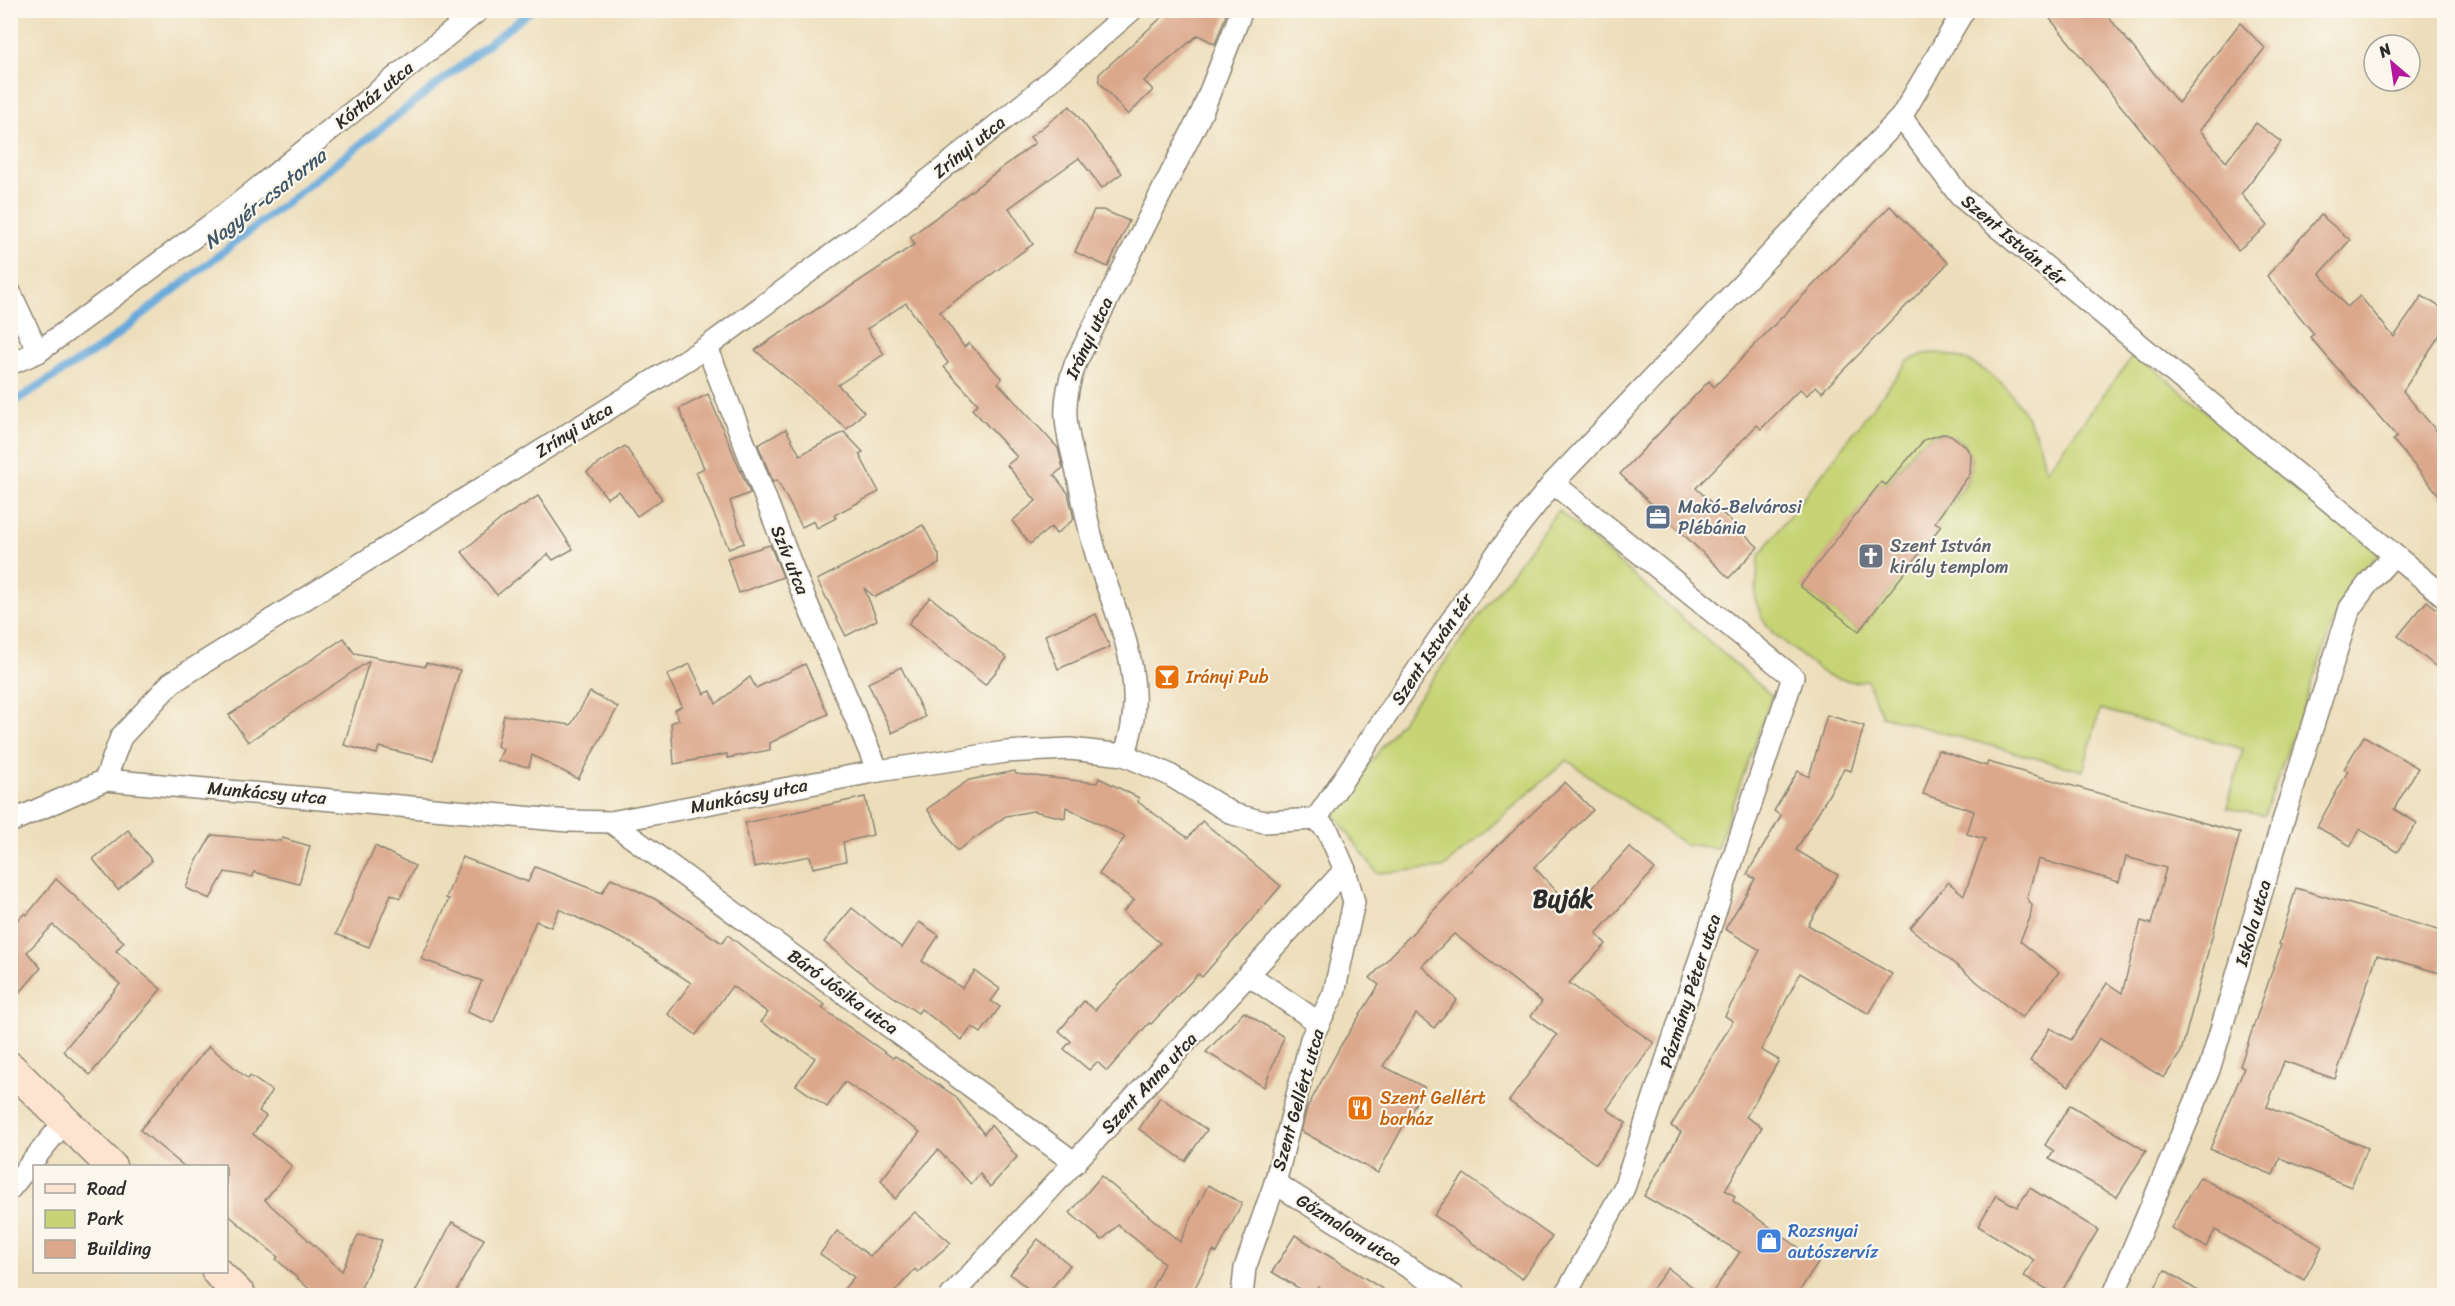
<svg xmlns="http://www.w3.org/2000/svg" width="2455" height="1306" viewBox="0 0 2455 1306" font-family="Sriracha,sans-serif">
	<rect width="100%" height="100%" fill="#fbf7ec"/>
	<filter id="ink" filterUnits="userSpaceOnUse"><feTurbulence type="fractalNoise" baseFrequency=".0167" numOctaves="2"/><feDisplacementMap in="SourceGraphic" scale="12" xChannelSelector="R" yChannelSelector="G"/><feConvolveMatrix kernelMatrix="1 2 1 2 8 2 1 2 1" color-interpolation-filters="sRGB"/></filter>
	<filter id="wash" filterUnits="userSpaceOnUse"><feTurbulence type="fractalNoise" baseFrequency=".008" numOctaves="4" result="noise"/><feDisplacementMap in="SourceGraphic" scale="24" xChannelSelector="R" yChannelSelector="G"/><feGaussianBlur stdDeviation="1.35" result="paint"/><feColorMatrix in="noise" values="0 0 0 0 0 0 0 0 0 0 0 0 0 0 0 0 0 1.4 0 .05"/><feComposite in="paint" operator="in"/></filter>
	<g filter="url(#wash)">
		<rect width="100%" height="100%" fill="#eddebb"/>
		<!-- built -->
		<path fill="#efd6bc" d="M1988,762l252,71 -59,218 -24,44 -67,-43 -14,23 -31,-4 -141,-132 44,-57 19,-48z"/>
		<!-- green -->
		<g fill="#c6d475" stroke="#788050" stroke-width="1.5" fill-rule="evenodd">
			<path d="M1938,353c48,5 86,46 101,91 3,9 4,18 7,27l89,-118 244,200 -38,48 -77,215 -37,-8 16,-59 -143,-40 -17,62 -201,-55 -15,-36 -13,2 -27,-6 -54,-43 -11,-15 -7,-19 4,-43 149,-195 16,-7zM1942,434c12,2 21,6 27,18 12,25 -20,52 -34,70l6,4 -82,105 -58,-45 80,-104 5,3 31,-39 15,-11z"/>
			<path d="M1558,510l214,186 -55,152 -33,-4 -117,-84 -124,108 -66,5 -44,-60z"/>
		</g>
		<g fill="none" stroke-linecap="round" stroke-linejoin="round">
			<!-- stream -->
			<path stroke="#65a8da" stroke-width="8" d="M10,404l90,-56 432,-338"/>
		</g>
		<g id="blocks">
			<!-- building -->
			<g fill="#dca88c">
				<path d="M1170,10h52l4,5 -11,29 -17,-9 -54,46 9,9 -25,25 -29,-33v-8z"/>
				<path d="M2043,10h60l75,93 62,-80 25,25 -65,82 26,32 30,-39 25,19 -40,52 27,32 -30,24z"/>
				<path d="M1070,106l52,67 -20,15 -23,-30 -70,50 24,36 -93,68 24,35 5,-4 33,36 -4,4 60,65 5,20 -9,7 14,18 6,26 -18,15 -5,-7 -21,17 -18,-23 24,-20 -29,-36 10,-8 -45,-48 6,-5 -34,-37 4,-4 -42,-60 -39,26 17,25 -46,31 26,27 -17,17 -92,-79 160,-106 -5,-7 125,-94 -5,-6z"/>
				<path d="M1890,206l58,57 -126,129 -6,-6 -9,9 -7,-6 -39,40 -4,-4 -61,63 62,59 -29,31 -109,-104 89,-93 5,6z"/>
				<path d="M1094,210h9l26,11 -21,46 -33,-15z"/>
				<path d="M2321,215l29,25 -30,34 27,33 13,-11 34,41 28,-41 23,14v17l-42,64 42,50v61l-52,-62 4,-3 -87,-100 4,-3 -47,-58z"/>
				<path d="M708,394l42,99 -20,8 14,42 -15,6 -33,-77 8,-4 -25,-59z"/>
				<path d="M786,429l14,26 44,-23 19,20 -4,2 20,38 -45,23 2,3 -19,10 -3,-7 -12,6 -25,-47 -4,2 -15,-37z"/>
				<path d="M1942,434l9,1 15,12 5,8 -1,19 -35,48 6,4 -82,105 -59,-45 81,-104 5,3 38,-45z"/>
				<path d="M625,446l37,53 -25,17 -18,-25 -12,7 -20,-26z"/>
				<path d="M538,496l35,53 -20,11 -5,-6 -51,41 -35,-43 40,-34z"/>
				<path d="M923,525l16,30v9l-64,33 -11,-9 13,32 -31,16 -29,-56z"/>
				<path d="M770,545l13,32 -44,16 -12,-35z"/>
				<path d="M930,597l77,61 -22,27 -77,-61z"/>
				<path d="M2427,601l18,14v59l-47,-38z"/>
				<path d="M1096,614l14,33 -52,22 -13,-34z"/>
				<path d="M344,638l10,15 71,14 1,-4 34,7 -27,90 -54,-13 -2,7 -33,-9 25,-84 -121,81 -19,-27z"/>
				<path d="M690,664l14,30 7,-3 5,13 34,-27 6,11 49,-24 23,50 -58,29v7l-43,8v-4l-53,10 -3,-41 8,-3 -4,-10 7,-4 -15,-31z"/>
				<path d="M901,667l24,50 -33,16 -24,-50z"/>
				<path d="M590,692l28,15 -40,72 -46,-24 -3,12 -31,-6 5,-12 -6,-3 7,-31 67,10z"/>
				<path d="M1827,715l37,11 -13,45 -7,-2 -48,81 42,25 -30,50 84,49 -23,40 -69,-41 -39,77 18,10 -33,57 16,10 -37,63 10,6 -2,5 86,61 -23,34h-86l30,-44 -96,-56 37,-64 -10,-6 62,-105 -8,-5 35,-66 -35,-21 30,-50 -8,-5 34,-58 -7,-5 24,-40 11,6z"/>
				<path d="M2364,736l54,32 -24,41 23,14 -20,29 -37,-23 -9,17 -34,-19 31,-56 -4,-2z"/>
				<path d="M1938,750l48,16 2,-4 252,71 -59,219 -17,26 -65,-40 -30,48 -39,-25 20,-33 21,12 36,-57 15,10 19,-72 10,3 15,-56 -40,-11 -7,25 -81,-23 -11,39 5,7 -2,13 -10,23 39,31 -37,46 -112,-90 38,-46 16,13 21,-56 -18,-5 7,-23 -51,-17z"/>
				<path d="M1015,771l1,3 81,9 2,-5 40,20 -1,4 50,36 14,-17 79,65 -79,91 -4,-3 -47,50 -2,-1 -42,48 -10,-9 -8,8 -25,-21 7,-8 -12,-10 25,-30 11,9 65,-67 -37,-31 11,-12 -35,-26 26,-37 -59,-30 -1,11 -32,-7 -27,5 -49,35 -30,-42 42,-29z"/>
				<path d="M1565,782l28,28 -59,57 39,42 56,-62 26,22 -59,65 10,10 -37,39 85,60 -47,66 19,14 -30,41 -87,-63 48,-66 -26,-19 11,-14 -88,-68 -32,32 35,34 -23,28 -18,-14 -33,52 41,21 -46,86 -77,-42 6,-23 34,-63 38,-60 -9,-7 97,-103z"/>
				<path d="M865,797l8,38 -30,7 3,19 -33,7 -3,-12 -56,11 -9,-44z"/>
				<path d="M128,830l24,31 -34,29 -25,-31z"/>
				<path d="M212,835l69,6 1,-3 28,8 -11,38 -45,-12 -1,5 -28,-5 -15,27 -24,-11 10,-26z"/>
				<path d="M375,846l40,20 -15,32 -9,-4 -22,53 -33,-13z"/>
				<path d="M462,857l66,25 7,-15 67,26 9,-15 44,21 67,44 6,-8 39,31 58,39 -3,3 71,50 2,-2 60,40 29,38 7,-9 26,32 -27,30 -10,-13 -9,10 -33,-34 -43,49 -14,-19 39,-48 -75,-50 -18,25 -31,-22 19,-27 -54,-36 7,-9 -36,-27 -36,49 -28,-21 23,-31 -60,-40 -72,-34 -8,18 -15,-6 -43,102 -26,-11 15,-31 -61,-22 28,-60 -3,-1z"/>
				<path d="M56,879l68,63 -8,9 45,38 -71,86 -27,-24 57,-67 -67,-59 -26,27 14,16 -31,36v-77l15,-14 2,2z"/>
				<path d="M2296,888l149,44v26l-5,15 -63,-18 -42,124 -51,-18 -17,46 100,41 -16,39 -71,-29 -7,17 -63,-26 34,-81 -4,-2 41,-121 -2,-1z"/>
				<path d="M852,908l50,40 17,-26 20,13 -17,26 40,27 13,-17 25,18 -9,12 9,6 -19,26 -9,-6 -10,13 -41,-31 -3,4 -42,-28 -52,-43z"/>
				<path d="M1244,1012l40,25 -20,50 -58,-35z"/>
				<path d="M209,1046l39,33 2,-3 22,15 -13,20 7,5 -13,18 39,32 -27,34 77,71 16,-36 24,5 -21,48 7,8h-51l-41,-37 2,-2 -52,-44v-46h-41l-45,-37z"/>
				<path d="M1160,1097l47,33 -22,31 -46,-32z"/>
				<path d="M2070,1105l76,46 -29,46 -68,-38 5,-8 -9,-6z"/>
				<path d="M1464,1174l88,63 -30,42 -88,-64z"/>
				<path d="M1101,1176l79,66 28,-57 34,18 -25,50 -4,-2 -22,45h-43l16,-33 -46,-38 -16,15 -32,-27z"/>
				<path d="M2200,1177l122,69 -18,34 -89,-50 -9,17 -35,-19z"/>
				<path d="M2030,1188l68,42 -39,66 -35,-20 10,-16 -56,-34 18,-31 21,12z"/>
				<path d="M915,1212l36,31 -33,29 -3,-3 -24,27h-53l16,-19 -34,-23 17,-23 33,25z"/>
				<path d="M452,1222l32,17 -30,57h-41z"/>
				<path d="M1295,1235l99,61h-61l-15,-9 -8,8 -38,-23z"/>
				<path d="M1038,1239l32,26 -24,31h-9l-27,-22z"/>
				<path d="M1668,1268l36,28h-57z"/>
				<path d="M2165,1270l41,26h-56z"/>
			</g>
		</g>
	</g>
	<g filter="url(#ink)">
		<use href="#blocks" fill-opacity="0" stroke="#8c8473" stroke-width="1.5"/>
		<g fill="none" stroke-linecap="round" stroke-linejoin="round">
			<!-- minor casing -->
			<g stroke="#8c8473" stroke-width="24">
				<g id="minor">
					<path d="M1901,117l59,79 484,400"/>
					<path d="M10,292l28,60"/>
					<path d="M707,347l91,235 80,189"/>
					<path d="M10,364l28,-12 190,-140 251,-202"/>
					<path d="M1553,483l240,194 -169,511 -59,108"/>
					<path d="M1124,755c27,-70 -5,-132 -27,-198 -8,-26 -13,-53 -19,-80 -11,-47 -20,-67 -2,-115l126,-250 40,-102"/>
					<path d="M105,780l464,41 42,1 267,-51 128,-19 64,-3 54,6 44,19 65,40 31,8 52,-3 12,12 17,39 9,32 -20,91 -23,46 -36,144 -30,85 -3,28"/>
					<path d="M1316,819l182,-267 55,-69 348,-366 63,-107"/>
					<path d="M10,822l95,-42 16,-43 50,-54 536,-336 164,-121 156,-125 105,-91"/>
					<path d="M611,822l464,341"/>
					<path d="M1249,975l70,48"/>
					<path d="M1275,1183l179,113"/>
					<path d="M10,1189l55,-68"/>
					<path d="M951,1296l394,-426"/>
					<path d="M2113,1296l96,-226 68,-230 73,-232 20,-27 24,-26"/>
				</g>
			</g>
			<!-- secondary casing -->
			<g stroke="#8c8473" stroke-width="33">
				<g id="secondary">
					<path d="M10,1067l101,99"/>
					<path d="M217,1272l24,24"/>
				</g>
			</g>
			<!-- minor -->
			<use href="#minor" stroke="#fff" stroke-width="21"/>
			<!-- secondary -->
			<use href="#secondary" stroke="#fde4d1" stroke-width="30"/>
		</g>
	</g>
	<!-- icons -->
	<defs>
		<g id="office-square" transform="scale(1.35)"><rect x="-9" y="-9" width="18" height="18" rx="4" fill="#5c6f8a" stroke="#fbf7ec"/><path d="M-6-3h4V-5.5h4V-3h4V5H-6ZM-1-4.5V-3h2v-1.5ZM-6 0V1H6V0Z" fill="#fff"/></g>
		<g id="church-square" transform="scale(1.35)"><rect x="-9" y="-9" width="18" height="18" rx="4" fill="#6b7280" stroke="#fbf7ec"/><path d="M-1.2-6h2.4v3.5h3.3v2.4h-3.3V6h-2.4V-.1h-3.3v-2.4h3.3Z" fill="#fff"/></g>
		<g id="bar-square" transform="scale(1.35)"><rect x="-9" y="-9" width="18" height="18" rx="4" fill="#e8710a" stroke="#fbf7ec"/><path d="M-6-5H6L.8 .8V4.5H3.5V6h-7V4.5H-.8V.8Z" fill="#fff"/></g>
		<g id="restaurant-square" transform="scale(1.35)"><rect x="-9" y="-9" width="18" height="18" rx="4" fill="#e8710a" stroke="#fbf7ec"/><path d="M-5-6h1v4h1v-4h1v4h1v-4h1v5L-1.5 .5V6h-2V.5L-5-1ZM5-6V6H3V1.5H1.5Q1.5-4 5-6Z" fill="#fff"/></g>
		<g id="shop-square" transform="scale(1.35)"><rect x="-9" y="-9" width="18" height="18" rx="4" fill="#3f7fe0" stroke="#fbf7ec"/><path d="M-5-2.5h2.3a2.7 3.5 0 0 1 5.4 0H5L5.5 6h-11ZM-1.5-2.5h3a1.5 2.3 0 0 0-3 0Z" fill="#fff"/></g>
	</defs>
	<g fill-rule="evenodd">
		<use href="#office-square" x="1658" y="517"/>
		<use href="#church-square" x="1871" y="556"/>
		<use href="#bar-square" x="1167" y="677"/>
		<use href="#restaurant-square" x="1360" y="1108"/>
		<use href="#shop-square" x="1769" y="1241"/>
	</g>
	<g text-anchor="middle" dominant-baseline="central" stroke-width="4.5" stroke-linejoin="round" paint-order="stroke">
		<!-- street labels -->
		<g font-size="18" fill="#2b2b2b" stroke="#fbf7ec">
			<text transform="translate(374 95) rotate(-39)">Kórház utca</text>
			<text transform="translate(969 147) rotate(-39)">Zrínyi utca</text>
			<text transform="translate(2014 240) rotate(40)">Szent István tér</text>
			<text transform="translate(1089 338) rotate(-65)">Irányi utca</text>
			<text transform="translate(574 430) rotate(-32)">Zrínyi utca</text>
			<text transform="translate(790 560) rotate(68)">Szív utca</text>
			<text transform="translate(1432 649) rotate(-56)">Szent István tér</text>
			<text transform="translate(267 793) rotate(5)">Munkácsy utca</text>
			<text transform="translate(749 796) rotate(-11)">Munkácsy utca</text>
			<text transform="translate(2253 923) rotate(-74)">Iskola utca</text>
			<text transform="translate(1690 991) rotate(-72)">Pázmány Péter utca</text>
			<text transform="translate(843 992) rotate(36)">Báró Jósika utca</text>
			<text transform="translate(1149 1083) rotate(-47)">Szent Anna utca</text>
			<text transform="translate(1298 1100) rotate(-74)">Szent Gellért utca</text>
			<text transform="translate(1349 1230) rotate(32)">Gőzmalom utca</text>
		</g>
		<!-- service labels -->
		<g font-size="18" fill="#4e5e75" stroke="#fbf7ec" text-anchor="start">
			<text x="1678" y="507">Makó-Belvárosi<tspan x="1678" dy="21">Plébánia</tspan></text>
		</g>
		<!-- worship labels -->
		<g font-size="18" fill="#5b616d" stroke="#fbf7ec" text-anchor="start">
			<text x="1890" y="546">Szent István<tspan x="1890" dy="21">király templom</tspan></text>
		</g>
		<!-- food labels -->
		<g font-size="18" fill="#c56008" stroke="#fbf7ec" text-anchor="start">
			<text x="1186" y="677">Irányi Pub</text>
			<text x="1380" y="1098">Szent Gellért<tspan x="1380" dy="21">borház</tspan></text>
		</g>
		<!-- shop labels -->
		<g font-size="18" fill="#366cbe" stroke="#fbf7ec" text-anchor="start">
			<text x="1788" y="1231">Rozsnyai<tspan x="1788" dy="21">autószervíz</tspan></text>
		</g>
		<!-- water labels -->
		<g font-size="20" font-style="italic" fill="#3f5768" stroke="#fbf7ec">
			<text transform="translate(265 199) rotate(-38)">Nagyér-csatorna</text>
		</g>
		<!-- district labels -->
		<g font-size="24" font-weight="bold" fill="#2b2b2b" stroke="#fbf7ec">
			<text x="1563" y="899">Buják</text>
		</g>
	</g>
	<!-- margin -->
	<rect width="2455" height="1306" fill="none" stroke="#fbf7ec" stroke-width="36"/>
	<!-- legend -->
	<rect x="33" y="1165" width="195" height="108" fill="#fbf7ec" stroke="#a8a59f" stroke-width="1.5"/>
	<rect x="45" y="1184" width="30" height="9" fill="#fde4d1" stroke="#a8a59f" stroke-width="1.5"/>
	<text x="87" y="1195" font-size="18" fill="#2b2b2b">Road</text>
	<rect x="45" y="1210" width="30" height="18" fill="#c6d475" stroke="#a8a59f" stroke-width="1.5"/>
	<text x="87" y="1225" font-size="18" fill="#2b2b2b">Park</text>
	<rect x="45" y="1240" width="30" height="18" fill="#dca88c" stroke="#a8a59f" stroke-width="1.5"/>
	<text x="87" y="1255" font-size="18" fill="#2b2b2b">Building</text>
	<!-- north arrow -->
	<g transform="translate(2392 63) rotate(331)"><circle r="28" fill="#fbf7ec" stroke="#a8a59f" stroke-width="1.5"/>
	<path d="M0-4.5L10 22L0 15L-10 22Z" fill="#b5179e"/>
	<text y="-9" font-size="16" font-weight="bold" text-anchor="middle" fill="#2b2b2b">N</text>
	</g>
</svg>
